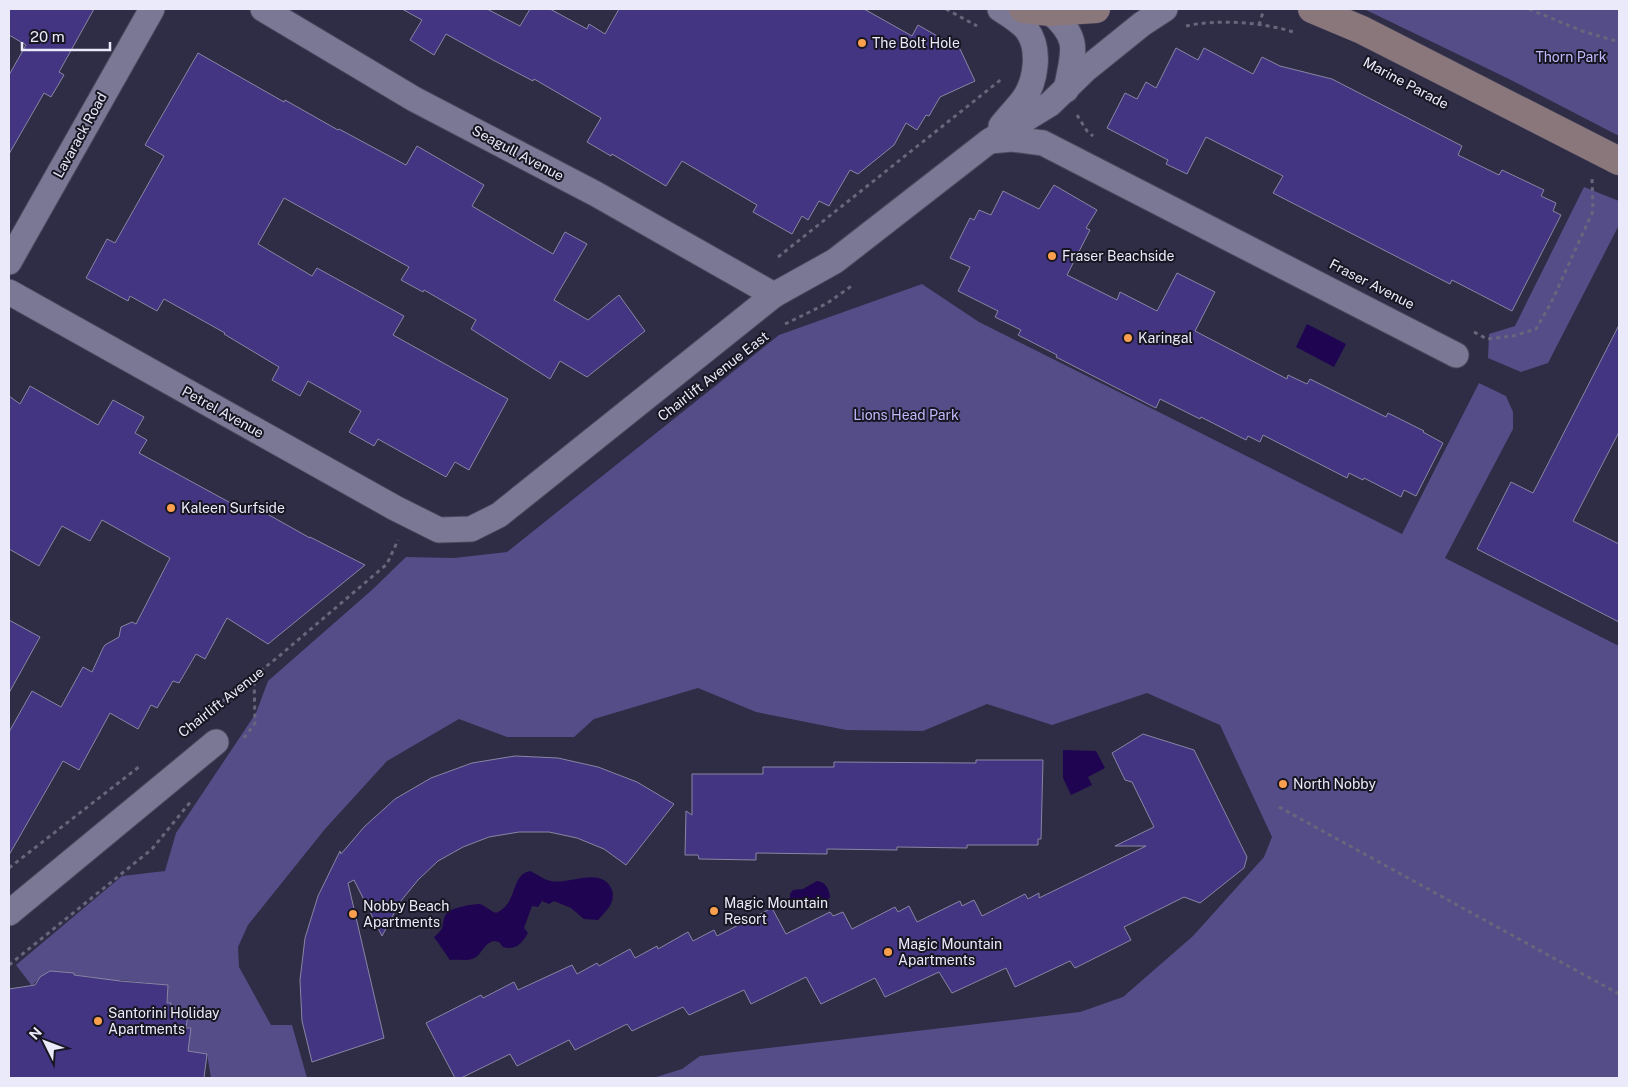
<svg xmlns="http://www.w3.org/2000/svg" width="1628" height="1087" viewBox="0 0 1628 1087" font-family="'Public Sans',sans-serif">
	<rect width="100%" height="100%" fill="#2f2c45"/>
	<!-- green -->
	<g fill="#544d87">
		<path d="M1364,9h255v127l-110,-57z"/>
		<path d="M1584,187l35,14v24l-71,138 -27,9 -33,-14 1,-24 26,-8z"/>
		<path d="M922,284l57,38 423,212 77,-151 27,13 7,16v17l-68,129 174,88v432h-966l29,-9 18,-13 380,-44 43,-15 70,-61 71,-79 8,-20 -52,-112 -73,-32 -95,32 -65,-21 -64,27 -77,-1 -90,-18 -58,-24 -104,31 -20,18h-67l-48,-18 -72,42 -62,68 -77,96 -10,22 1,20 32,58h21l15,53h-96l-4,-24 -19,-3 -2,-23 1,-14 -17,-3v-7l-3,-1 1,-18 -48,-5 -1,5 -27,-3v-5l-18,-2v-2l-24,-2 -10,6 -8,9 -16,-21 106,-89 43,-5 11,-38 80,-120 12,-32 105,-92 33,-32 48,1 53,-6 272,-217z"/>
	</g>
	<!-- water -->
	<g fill="#1f0452">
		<path d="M1307,324l39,20 -12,23 -38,-20z"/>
		<path d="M1063,750l33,1 9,17 -17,9 4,8 -21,10 -8,-17z"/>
		<path d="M530,871c7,3 14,9 21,10 18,4 51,-16 61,9 4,13 -6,21 -14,30l-14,-1 -13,-11 -17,-7 -5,3 -7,-3 -4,6 -6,-1 -8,22 4,5c-6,10 -12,18 -25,14l-4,-5 -5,-1c-11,2 -12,15 -22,18 -7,2 -15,0 -22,1l-16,-23c13,-10 6,-12 12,-23 3,-6 27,-10 33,-10 6,1 11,7 17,9 23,-10 14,-38 34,-42z"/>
		<path d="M817,881c9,1 12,8 13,16 -7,9 -10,6 -19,5 -5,0 -8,3 -13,4l-8,-4v-8l3,-4 10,-1z"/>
	</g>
	<!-- building -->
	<g fill="#433582" stroke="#8886a3">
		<path d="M9,9h85l-35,63 5,3 -13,22 -7,-4 -35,61v-79l17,-30 -17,-10z"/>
		<path d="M402,9h85l33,17 10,-17h20l37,20 2,-5 16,10 14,-25h245l48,27 6,-11 42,24 15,32 -35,16 -11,19 -3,-1 -9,15 -11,-7 -12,22 -36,29 -8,-4 -21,36 -10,-5 -11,19 -6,-4 -10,18 -39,-22 4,-7 -75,-44 -16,25 -54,-32 -1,2 -24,-14 14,-24 -67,-39 -1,2 -40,-21 -47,-26 -12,21 -24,-15 12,-20z"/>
		<path d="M1176,48l22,12 6,-12 49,26 9,-17 18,9 52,13 130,67 -4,9 41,20 3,-5 42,20 -3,6 15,7 -3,8 8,4 -49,96 -60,-31 -2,4 -41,-21 -136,-70 10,-17 -77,-39 -19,37 -21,-10 2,-4 -61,-32 18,-35 12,6 9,-17 10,6z"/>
		<path d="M198,53l86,49 1,-2 53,30 1,-1 67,36 11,-19 67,39 -12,21 81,48 12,-22 22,12 -33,56 34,20 31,-25 26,36 -58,46 -27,-16 -10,18 -79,-50 5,-9 -52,-30 -1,2 -22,-12 8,-13 -125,-69 -26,46 54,32 5,-8 87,48 -11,19 115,64 -39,71 -14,-8 -9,15 -68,-38 -4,7 -25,-14 12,-21 -53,-30 -8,15 -28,-16 7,-13 -55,-33 1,-1 -61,-34 -7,12 -27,-15 -2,5 -42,-23 21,-39 8,4 49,-87 -19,-11z"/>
		<path d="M1054,185l43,25 -11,18 4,2 -23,45 50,25 3,-8 37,19 20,-38 38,19 -20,39 92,48 1,-4 19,9 3,-5 76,38 2,-4 36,18 -1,1 20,11 -27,53 -12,-6 -3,7 -37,-19 -1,2 -14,-7 -2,5 -84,-43 -3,7 -12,-6 -2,4 -45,-23 -1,2 -40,-20 -4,9 -100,-51 1,-2 -39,-20 3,-5 -26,-13 3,-6 -40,-20 12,-24 -20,-9 20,-40 4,2 5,-10 12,5 12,-24 36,18z"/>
		<path d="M1619,325v107l-46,89 46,23v78l-142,-73 34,-67 22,11z"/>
		<path d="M30,386l68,39 15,-25 31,17 -9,16 12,7 -8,13 110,60 4,-7 57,32v-1l55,28 -97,79 -41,-26 -22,41 -9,-5 -17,29 -6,-2 -16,27 -6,-3 -13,24 -28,-16 -31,57 -16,-9 -54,94v-123l23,-41 29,16 22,-40 9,5 11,-24 2,-3 14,-8 2,-10 11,-5 4,2 34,-66 -68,-38 -12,21 -28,-15 -23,40 -30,-17v-153l11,8z"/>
		<path d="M9,620l31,17 -31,56z"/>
		<path d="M1143,734l51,16 53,107 -3,11 -44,35 -16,-6 -60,30 7,13 -56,28 -5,-7 -55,26 -9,-19 -54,25 -13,-21 -54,25 -10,-19 -54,26 -15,-27 -55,27 -7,-14 -55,25 -6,-8 -51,24 -5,-7 -52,26 -6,-10 -52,26 -7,-12 -49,24h-6l-29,-55 55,-28 2,3 31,-16 4,8 54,-25 5,9 20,-11 2,3 31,-17 5,9 22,-12 1,3 30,-17 5,9 21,-11 3,6 55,-28 14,26 44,-22 3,4 10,-4 9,17 43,-22 3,5 11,-6 8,16 43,-21 2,5 12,-6 8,16 43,-22 3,5 11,-6v5l107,-52h-31l39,-19 -22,-45 -7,-2 -13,-27z"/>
		<path d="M515,756l43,2 40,9 39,15 37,22 -48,61 -22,-16 -27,-11 -28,-6h-30l-30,5 -26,10 -25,14 -20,19 -18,22 -18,34 -28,-56 -6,3 36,155 -72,24 -10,-41 -2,-41 5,-42 13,-42 22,-45 1,3 23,-27 31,-28 36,-21 41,-15z"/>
		<path d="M976,760h67l-2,79h-3v6h-71v3l-70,-1v3l-70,-1v5l-71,-1v7l-57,-1 -1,-4h-13l1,-44 6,4v-41h71v-7h71v-5l142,1z"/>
		<path d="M50,971l24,2v2l46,6 48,4 -1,18h4l-1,8 18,3 -2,14h5l-3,23 19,3 -3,24h-195v-89l26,-4 5,-8z"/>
	</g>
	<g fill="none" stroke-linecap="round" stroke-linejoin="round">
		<!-- street casing -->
		<g stroke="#4a475d" stroke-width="27">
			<g id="street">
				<path d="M263,9l151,90 182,95 178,101"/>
				<path d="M1000,9c9,6 21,13 27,21 14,19 9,52 -4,70 -7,9 -15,17 -22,26"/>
				<path d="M1050,12c32,27 23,41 16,78"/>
				<path d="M990,141l22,-2 31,4 413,212"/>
				<path d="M9,262l143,-253"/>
				<path d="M9,292l386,216 44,22 32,-1 28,-14 275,-220 61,-34 153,-119 62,-38 35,-34 57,-46 23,-15"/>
				<path d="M9,913l207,-171"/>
			</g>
		</g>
		<!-- secondary casing -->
		<g stroke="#4a475d" stroke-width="29">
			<g id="secondary">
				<path d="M1023,9l27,3 46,-3"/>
				<path d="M1312,9l50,21 257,131"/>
			</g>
		</g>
		<!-- path -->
		<g stroke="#68667c" stroke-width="3" stroke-dasharray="4 4" stroke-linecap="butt">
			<path d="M946,9l31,17"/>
			<path d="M1529,9l53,22 37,11"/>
			<path d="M1259,25l5,-16"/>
			<path d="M1186,26c30,-7 77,-4 107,6"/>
			<path d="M1077,115l10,16 6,5"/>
			<path d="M778,257l225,-179"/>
			<path d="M785,324l41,-20 27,-19"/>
			<path d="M1474,332l13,7 26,-3 23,-7 15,-26 42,-92 -1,-33"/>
			<path d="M204,716l74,-59 109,-93 11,-24"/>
			<path d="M244,738l11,-15 -1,-47"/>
			<path d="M1279,807l340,187"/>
			<path d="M9,868l131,-102"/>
			<path d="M9,965l143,-116 40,-49"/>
		</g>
		<!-- street -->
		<use href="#street" stroke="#7a7895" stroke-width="25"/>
		<!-- secondary -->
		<use href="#secondary" stroke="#8a777c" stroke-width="28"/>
	</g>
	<!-- markers -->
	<g fill="#fa9f4e" stroke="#171622" stroke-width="2">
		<circle cx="862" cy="43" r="5"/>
		<circle cx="1052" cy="256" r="5"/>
		<circle cx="1128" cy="338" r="5"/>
		<circle cx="171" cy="508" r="5"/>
		<circle cx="1283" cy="784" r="5"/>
		<circle cx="714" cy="911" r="5"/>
		<circle cx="353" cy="914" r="5"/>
		<circle cx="888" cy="952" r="5"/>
		<circle cx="98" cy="1021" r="5"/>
	</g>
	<g text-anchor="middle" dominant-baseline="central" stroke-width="4" stroke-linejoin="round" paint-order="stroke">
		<!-- poi labels -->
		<g font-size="14" fill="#eaeafa" stroke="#171622" text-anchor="start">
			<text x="872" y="43">The Bolt Hole</text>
			<text x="1062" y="256">Fraser Beachside</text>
			<text x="1138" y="338">Karingal</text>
			<text x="181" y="508">Kaleen Surfside</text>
			<text x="1293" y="784">North Nobby</text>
			<text x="724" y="903">Magic Mountain<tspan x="724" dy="16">Resort</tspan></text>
			<text x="363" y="906">Nobby Beach<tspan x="363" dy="16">Apartments</tspan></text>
			<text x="898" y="944">Magic Mountain<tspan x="898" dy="16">Apartments</tspan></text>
			<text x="108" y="1013">Santorini Holiday<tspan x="108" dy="16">Apartments</tspan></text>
		</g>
		<!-- park labels -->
		<g font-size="14" fill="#bfbafc" stroke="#171622">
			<text x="1571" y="57">Thorn Park</text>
			<text x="906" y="415">Lions Head Park</text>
		</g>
		<!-- street labels -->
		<g font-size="14" fill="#eaeafa" stroke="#171622">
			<text transform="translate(1406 83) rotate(28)">Marine Parade</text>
			<text transform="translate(80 135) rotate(-61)">Lavarack Road</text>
			<text transform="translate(518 153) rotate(28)">Seagull Avenue</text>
			<text transform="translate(1372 284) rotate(27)">Fraser Avenue</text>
			<text transform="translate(713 376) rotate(-38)">Chairlift Avenue East</text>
			<text transform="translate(223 412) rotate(29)">Petrel Avenue</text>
			<text transform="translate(221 702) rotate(-38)">Chairlift Avenue</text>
		</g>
	</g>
	<!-- border -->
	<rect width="1628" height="1087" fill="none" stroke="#eaeafa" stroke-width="20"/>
	<!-- north arrow -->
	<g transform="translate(45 1042) rotate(312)" stroke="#171622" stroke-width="4" paint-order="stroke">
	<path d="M0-4L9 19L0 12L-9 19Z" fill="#eaeafa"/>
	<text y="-8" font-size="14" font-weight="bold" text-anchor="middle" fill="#eaeafa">N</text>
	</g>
	<!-- scale -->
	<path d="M22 42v8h88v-8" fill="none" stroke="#eaeafa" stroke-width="2.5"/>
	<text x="30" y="42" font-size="15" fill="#eaeafa" stroke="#171622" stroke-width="4" paint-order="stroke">20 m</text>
</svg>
